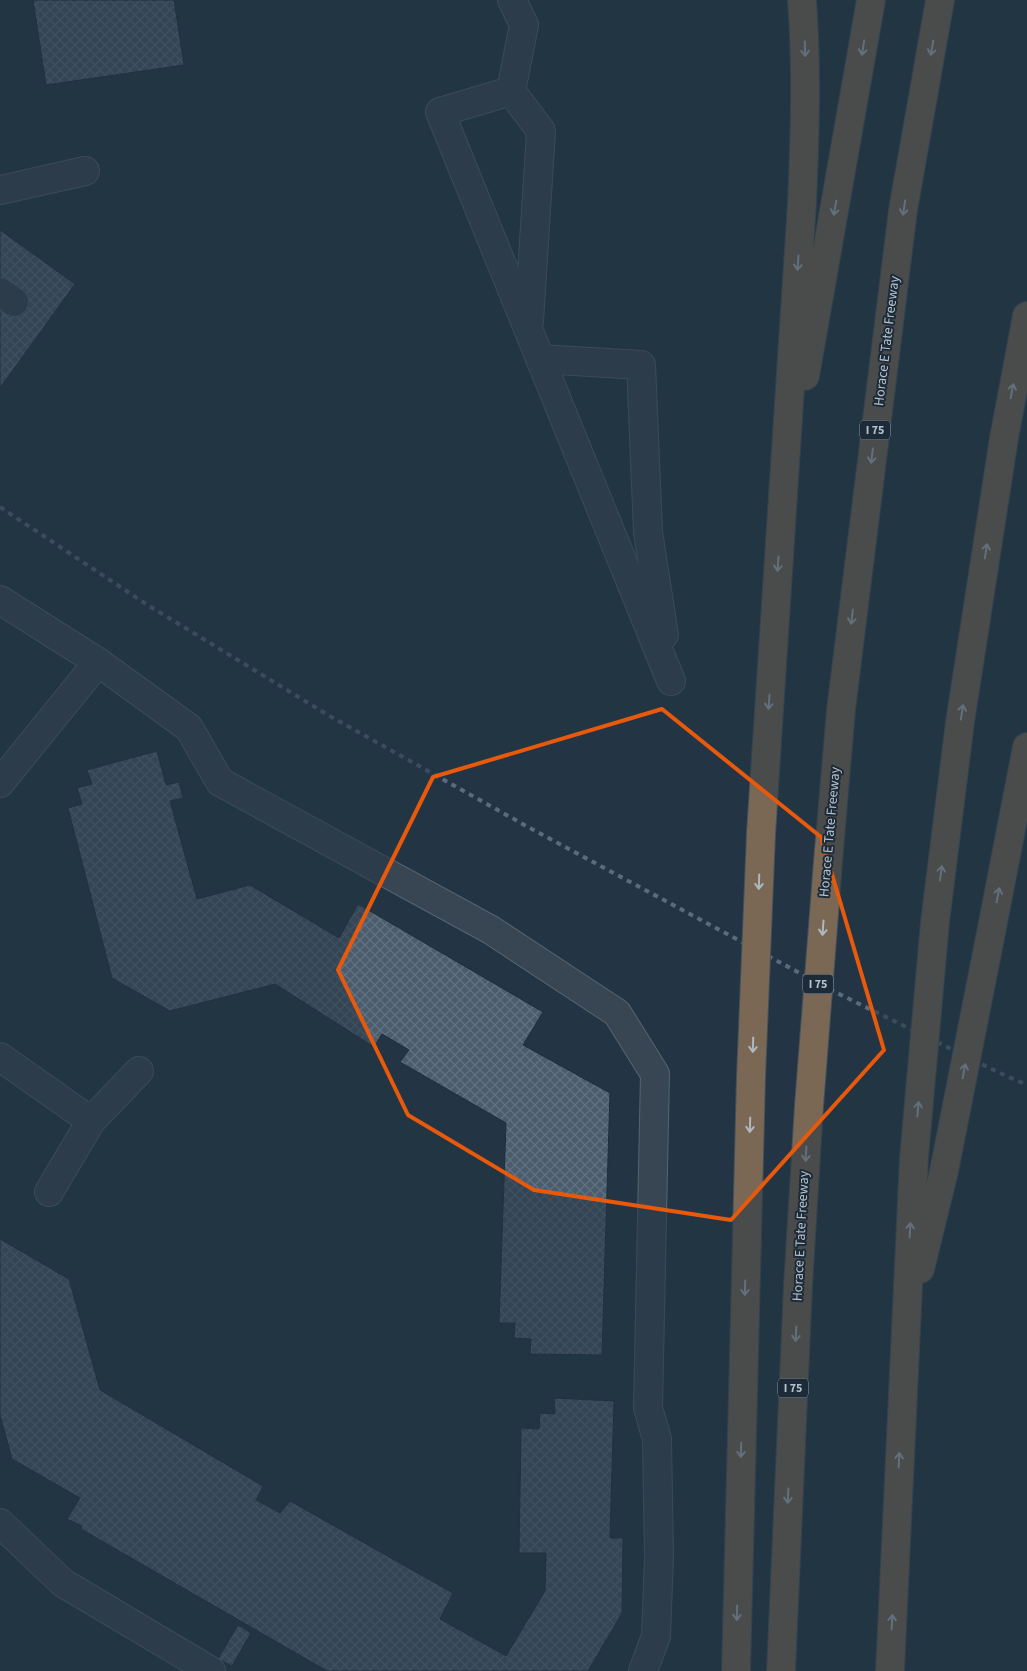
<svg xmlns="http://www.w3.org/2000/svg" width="1027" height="1671" viewBox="0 0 1027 1671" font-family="'Source Sans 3',sans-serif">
	<defs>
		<pattern id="building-cross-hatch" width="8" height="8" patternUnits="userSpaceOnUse" patternTransform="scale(1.25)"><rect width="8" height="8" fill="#4a5c6d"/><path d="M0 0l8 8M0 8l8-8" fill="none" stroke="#627281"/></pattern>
	</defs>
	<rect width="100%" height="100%" fill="#233544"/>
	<!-- building -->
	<g fill="url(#building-cross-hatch)" stroke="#1f2d3b">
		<path d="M33,0h141l10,65 -138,20z"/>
		<path d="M0,230l75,54 -75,104z"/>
		<path d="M157,751l9,34 13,-3 4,16 -13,3 27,98 53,-14 89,53 19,-34 185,108 -20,33 87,48 -8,262 -72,-1 1,-15 -17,-1 1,-15h-16l7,-200 -106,-61 9,-12 -27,-16 -8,13 -99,-63 -105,27 -58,-33 -44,-170 14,-4 -5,-16 15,-4 -5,-14z"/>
		<path d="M0,1239l69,40 31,111 163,96 -7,14 24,13 10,-12 163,92 -13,26 66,37 39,-65 1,-38h-27l2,-125 18,1 1,-16 15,1 -1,-16 60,3 -4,137h13l-1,75 -34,58h-261l-246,-142 1,-3 -15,-7 13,-21 -68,-39 -12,-44z"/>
		<path d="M238,1625l13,8 -19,33 -14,-7z"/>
	</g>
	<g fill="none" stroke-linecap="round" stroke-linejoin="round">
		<!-- minor casing -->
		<g stroke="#566471" stroke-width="30">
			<g id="minor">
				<path d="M512,0l12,25 -13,66 -71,21 231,569"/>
				<path d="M511,91l30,40 -12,190"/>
				<path d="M0,190l85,-19"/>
				<path d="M0,292l14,10"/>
				<path d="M540,359l101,6 7,167 16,103"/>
				<path d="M0,600l98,62"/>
				<path d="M0,783l98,-121 91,66 31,54 271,148 126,83 38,61 -7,334 9,31 2,118 -3,79 -13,35"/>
				<path d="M0,1057l91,64"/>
				<path d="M49,1192l42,-71 48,-50"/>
				<path d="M0,1523l63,60 148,88"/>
			</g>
		</g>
		<!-- highway casing -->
		<g stroke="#43515e" stroke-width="30">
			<g id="highway">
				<path d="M805,376l66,-376"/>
				<path d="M761,834l41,-631c3,-68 5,-135 0,-203"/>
				<path d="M828,862l13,-152 62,-500 37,-210"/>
				<path d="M935,922l25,-200 44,-284 23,-122"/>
				<path d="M989,943l38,-196"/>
				<path d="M920,1269l24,-98"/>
				<path d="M736,1671l15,-594"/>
				<path d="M781,1671l17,-385 11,-180"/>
				<path d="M890,1671l24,-513"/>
			</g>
		</g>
		<!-- minor -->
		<use href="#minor" stroke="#384653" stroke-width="28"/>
		<!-- highway -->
		<use href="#highway" stroke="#7a6754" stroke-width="28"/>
		<!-- rail -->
		<path stroke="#5a6b7b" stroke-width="4" stroke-dasharray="5 5" stroke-linecap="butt" d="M0,507l146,97 182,111 200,112 307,165 165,81 27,12"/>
		<!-- highway-bridge casing -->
		<g stroke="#43515e" stroke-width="30" stroke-linecap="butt">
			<g id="highway-bridge">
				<path d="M751,1077l10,-243"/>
				<path d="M809,1106l19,-244"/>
				<path d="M914,1158l21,-236"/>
				<path d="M944,1171l45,-228"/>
			</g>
		</g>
		<!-- highway-bridge -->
		<use href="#highway-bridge" stroke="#7a6754" stroke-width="28"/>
	</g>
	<!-- one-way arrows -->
	<defs><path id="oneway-shaft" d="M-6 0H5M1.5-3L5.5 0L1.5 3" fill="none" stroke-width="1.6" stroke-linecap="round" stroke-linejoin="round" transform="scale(1.25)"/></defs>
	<g stroke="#afb8c1">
		<use href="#oneway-shaft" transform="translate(863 48) rotate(99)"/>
		<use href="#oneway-shaft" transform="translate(932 48) rotate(100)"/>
		<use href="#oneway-shaft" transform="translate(805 49) rotate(88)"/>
		<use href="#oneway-shaft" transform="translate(835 208) rotate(100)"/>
		<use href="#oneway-shaft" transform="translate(904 208) rotate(99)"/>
		<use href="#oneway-shaft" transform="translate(798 263) rotate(94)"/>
		<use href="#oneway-shaft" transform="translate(1012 391) rotate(-79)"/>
		<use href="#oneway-shaft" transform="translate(872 456) rotate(97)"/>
		<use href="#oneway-shaft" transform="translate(986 551) rotate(-81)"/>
		<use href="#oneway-shaft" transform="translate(778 564) rotate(94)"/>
		<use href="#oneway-shaft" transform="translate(852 617) rotate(97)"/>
		<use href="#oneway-shaft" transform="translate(769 702) rotate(94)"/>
		<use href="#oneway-shaft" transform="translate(962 712) rotate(-81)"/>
		<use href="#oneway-shaft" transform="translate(941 873) rotate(-83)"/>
		<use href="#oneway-shaft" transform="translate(759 882) rotate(92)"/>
		<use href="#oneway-shaft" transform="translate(998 895) rotate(-79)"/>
		<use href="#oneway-shaft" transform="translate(823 928) rotate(94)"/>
		<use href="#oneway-shaft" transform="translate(753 1045) rotate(92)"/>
		<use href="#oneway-shaft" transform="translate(964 1071) rotate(-79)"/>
		<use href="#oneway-shaft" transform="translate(918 1109) rotate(-85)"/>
		<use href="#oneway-shaft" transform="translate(750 1125) rotate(92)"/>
		<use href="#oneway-shaft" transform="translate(806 1154) rotate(93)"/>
		<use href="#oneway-shaft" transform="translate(910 1230) rotate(-87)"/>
		<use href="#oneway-shaft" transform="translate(745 1288) rotate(92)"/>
		<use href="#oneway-shaft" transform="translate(796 1334) rotate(93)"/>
		<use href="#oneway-shaft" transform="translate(741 1450) rotate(92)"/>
		<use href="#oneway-shaft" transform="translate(899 1460) rotate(-87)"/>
		<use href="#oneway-shaft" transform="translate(788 1496) rotate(93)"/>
		<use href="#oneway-shaft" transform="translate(737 1613) rotate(91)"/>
		<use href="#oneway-shaft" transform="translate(892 1622) rotate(-87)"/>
	</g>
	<!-- marked area -->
	<path d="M0 0H1027V1671H0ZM662,709l159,128 63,213 -153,170 -197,-30 -126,-75 -70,-145 95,-193z" fill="#233544" fill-opacity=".55" fill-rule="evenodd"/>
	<path fill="none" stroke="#e8590c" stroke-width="4" stroke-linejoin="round" d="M662,709l159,128 63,213 -153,170 -197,-30 -126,-75 -70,-145 95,-193z"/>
	<g text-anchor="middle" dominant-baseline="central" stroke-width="4" stroke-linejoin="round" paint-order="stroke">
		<!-- shield labels -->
		<g fill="#1d2b39" stroke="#8794a1" stroke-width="1">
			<rect x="860" y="420.5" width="30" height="19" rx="4"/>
			<rect x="803" y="974.5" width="30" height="19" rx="4"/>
			<rect x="778" y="1378.5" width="30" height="19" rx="4"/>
		</g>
		<g font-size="12" font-weight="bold" fill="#b5c1cd">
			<text x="875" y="430">I 75</text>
			<text x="818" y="984">I 75</text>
			<text x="793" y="1388">I 75</text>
		</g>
		<!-- street labels -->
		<g font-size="14" fill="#b5c1cd" stroke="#1d2b39">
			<text transform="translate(887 341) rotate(-83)">Horace E Tate Freeway</text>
			<text transform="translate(830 832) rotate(-85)">Horace E Tate Freeway</text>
			<text transform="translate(801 1236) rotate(-87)">Horace E Tate Freeway</text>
		</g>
	</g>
</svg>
